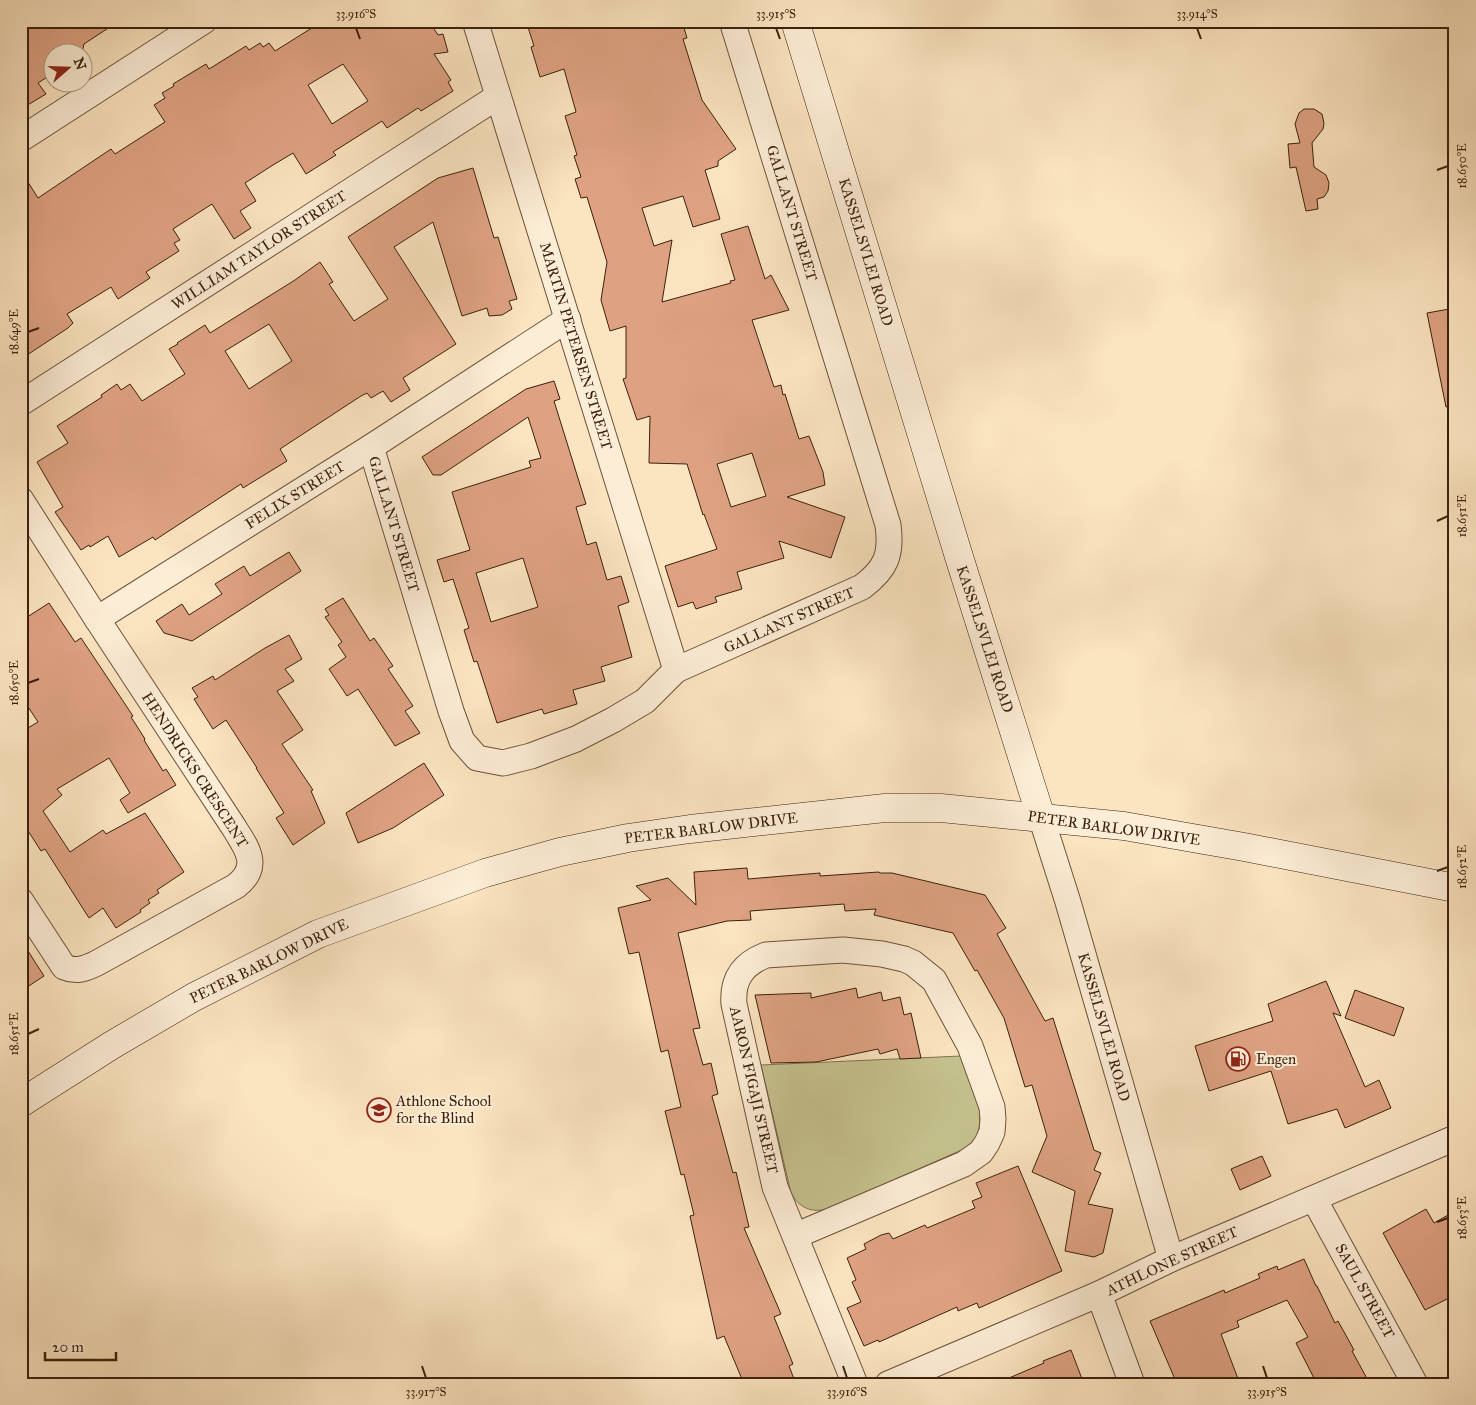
<svg xmlns="http://www.w3.org/2000/svg" width="1476" height="1405" viewBox="0 0 1476 1405" font-family="'IM FELL Great Primer',serif">
	<rect width="100%" height="100%" fill="#fbe4c0"/>
	<filter id="stains"><feTurbulence type="fractalNoise" baseFrequency=".004" numOctaves="4"/><feColorMatrix values="0 0 0 0 .2 0 0 0 0 .09 0 0 0 0 .02 0 0 0 .5 -.17"/></filter>
	<radialGradient id="worn" r=".72"><stop offset=".6" stop-color="#630" stop-opacity="0"/><stop offset="1" stop-color="#630" stop-opacity=".3"/></radialGradient>
	<!-- green -->
	<path fill="#c5c28e" stroke="#80714e" d="M961,1056c11,32 29,57 12,89l-145,64c-17,4 -29,-1 -37,-16l-30,-128z"/>
	<!-- building -->
	<g fill="#dea282" stroke="#3c200d" fill-rule="evenodd">
		<path d="M21,21h98l-35,23 -2,9 -30,-1v22l-14,9 8,11 -25,15z"/>
		<path d="M323,21h106l9,14 5,-1 5,18 -14,2 17,26 -3,2 5,9 -32,20 -3,-3 -31,20 -5,-7 -49,31 3,3 -30,19 -13,-21 -20,12 -28,18 11,18 -16,10 11,17 -17,11 -22,-35 -39,25 7,11 -6,3 5,8 -33,21 4,6 -32,21 -7,-12 -44,27 6,9 -5,5 -47,31v-188l17,27 73,-49 4,5 50,-32 -11,-17 11,-7 -3,-5 12,-7 -1,-2 33,-20 3,5 37,-23 3,4 11,-7 3,4 6,-4 6,8zM343,64l25,37 -36,23 -24,-39z"/>
		<path d="M526,21h156l5,17 -4,1 19,61 34,49 -18,12v5l-13,4 15,49 -27,8 -10,-31 -41,12 12,38 18,-6 -10,62 69,-19 -1,-2 5,-1 -14,-46 27,-8 17,53 6,-4 18,35 -37,10 22,67 7,-2 2,10 2,-1 14,45 10,-3 14,36 2,13 -38,12 58,20 -14,41 -52,-17 5,17 -47,14 5,17 -27,8 2,5 -21,7 -3,-7 -15,5 -13,-41 52,-17 -13,-35 -1,1 -16,-51 -38,-1 1,-47 -13,4 -14,-41 3,-1v-52l-16,5 -9,-31 6,-38 -20,-65 -6,1 -6,-19 6,-2 -7,-21 3,-1 -12,-39 11,-4 -12,-43 -24,8 -9,-30 3,-1zM752,453l14,43 -35,11 -14,-43z"/>
		<path d="M1304,109h10l8,5 2,9 -1,6 -11,14 2,24 12,8 3,8 -1,8 -4,6 -7,2 1,10 -12,2 -10,-44 -6,1 -2,-24 12,-1 -5,-19 4,-11z"/>
		<path d="M473,168l21,70 4,-1 19,62 -8,2 3,8 -10,6 -13,1 -2,-8 -25,8 -29,-94 -39,25 62,97 -53,34 7,12 -19,12 -8,-11 -12,7 -4,-5 -6,3 -81,53 7,12 -44,27 -2,-4 -86,56 -2,-3 -34,20 -11,-21 -18,11 -1,-2 -8,5 -26,-38 8,-5 -26,-45 31,-19 -11,-17 45,-29 -1,-2 16,-11 4,6 9,-6 12,17 43,-27 -16,-25 9,-5 -1,-1 28,-18 5,8 85,-53 25,-18 13,20 -4,2 25,37 34,-22 -40,-62 90,-59zM269,324l23,37 -43,28 -24,-38z"/>
		<path d="M1455,308v98l-9,1 -19,-94z"/>
		<path d="M554,381l6,18 -6,2 32,103 -10,3 11,38 9,-3 11,38 14,-4 8,26 -11,4 14,51 -31,10 4,14 -32,9 4,14 -33,10 -2,-5 -45,14 -20,-62 -3,1 -10,-32 5,-2 -16,-49 -9,3 -7,-22 33,-10 -18,-58 79,-25 -2,-6 12,-3 -13,-41 -87,58h-8l-11,-18 104,-68zM523,558l15,49 -47,15 -15,-49z"/>
		<path d="M289,552l12,19 -109,70 -28,-8 -8,-12 26,-17 7,11 33,-21 -7,-10 29,-18 6,10z"/>
		<path d="M343,598l27,43 4,-3 19,28 -5,3 25,37 -8,5 15,22 -25,13 -37,-57 -11,7 -18,-27 17,-12 -8,-12 4,-3 -17,-25 4,-2 -4,-6z"/>
		<path d="M49,603l26,39 6,-4 52,78 -2,1 14,22 -1,1 19,31 3,-2 10,16 -48,28 -8,-13 10,-7 -21,-35 -52,31 5,6 -19,16 27,41 33,-22 3,4 39,-21 39,59 -27,18 2,3 -11,7 2,3 -10,7 1,2 -25,16 -13,-20 -14,10 -44,-69 -4,2 -20,-31v-88l17,-10 -17,-26v-75z"/>
		<path d="M289,635l13,24 -17,10 9,12 -17,10 26,39 -21,14 31,46 -2,1 14,32 -32,22 -17,-27 8,-5 -28,-45h1l-31,-48 -13,9 -19,-30 4,-2 -6,-9 21,-12 2,4 50,-32z"/>
		<path d="M424,763l20,32 -51,33 -35,15 -12,-30z"/>
		<path d="M747,868l1,11 72,-6v3l59,-4 1,1h12l93,22 21,33 -9,6 48,87 8,-3 41,132 7,3 -7,17 7,3 -13,31 25,5 -10,44 -9,4 -29,-6 10,-60 -43,-19 15,-36 -15,-51 -7,2 -21,-69 -27,-48 -2,1 -22,-38 -79,-18 2,-6 -31,2 -1,-7 -94,7 1,9 -24,1 -49,12 22,95 -7,1 10,36 8,-2 7,31 -6,2 21,77 3,-1 13,55 -5,1 37,86 -7,3 19,47 -4,2 7,18h-52l-20,-48 -7,3 -27,-123 4,-1 -10,-41 -3,1 -16,-64 16,-4 -13,-57 -7,2 -22,-100 -10,2 -11,-46 33,-8 -15,-14 32,-8 28,27 -2,-33z"/>
		<path d="M21,940l23,36 -23,15z"/>
		<path d="M1326,981l15,35 -8,-3 32,74 14,-7 12,28 -46,20 -8,-19 -49,15 -17,-53 -62,20 -14,-45 78,-25 -5,-17z"/>
		<path d="M856,988l2,10 23,-6 2,9 17,-4 4,18 7,-2 10,45 -21,1 -3,-10 -17,5 -2,-5 -62,13 -45,1 -16,-68 56,-2v5z"/>
		<path d="M1355,990l49,18 -10,28 -49,-18z"/>
		<path d="M1262,1156l9,20 -31,14 -9,-21z"/>
		<path d="M1018,1166l44,105 -83,37 -2,-5 -19,8 -1,-4 -78,35 -1,-2 -14,6 -17,-38 14,-6 -9,-20 4,-2 -9,-22 19,-9 -2,-5 17,-9 8,-2 4,6 32,-14 2,3 48,-20 -3,-7 10,-4 -6,-14z"/>
		<path d="M1426,1209l8,14 21,-12v84l-30,15 -42,-77z"/>
		<path d="M1304,1259l12,27h1l18,37 3,-2 16,29 -2,1 18,33h-53l-21,-41 12,-6 -21,-37 -50,21 2,6 -18,7 19,50h-63l-27,-63 74,-31 1,3 35,-15 -2,-4 19,-8 1,4z"/>
		<path d="M1071,1350l13,34h-89l49,-21 -1,-2z"/>
	</g>
	<g fill="none" stroke-linecap="round" stroke-linejoin="round">
		<!-- street casing -->
		<g stroke="#6c513a" stroke-width="27">
			<g id="street">
				<path d="M475,21l201,649"/>
				<path d="M21,139l183,-118"/>
				<path d="M21,403l476,-306"/>
				<path d="M371,447l80,264 11,30 15,17 26,5 28,-7 45,-17 37,-19 32,-19 31,-31 186,-83c24,-18 30,-32 26,-62l-156,-504"/>
				<path d="M21,500l76,119 136,207c13,21 29,40 3,60l-139,77c-12,6 -21,9 -33,4l-43,-66"/>
				<path d="M97,619l274,-172 197,-128"/>
				<path d="M1041,817l27,85 103,357"/>
				<path d="M1314,1199l101,185"/>
				<path d="M795,1236l169,-72 17,-12 6,-9 5,-11 1,-13 -1,-12 -22,-61 -36,-66 -21,-17 -9,-4 -22,-5 -39,-4 -77,5c-23,9 -34,24 -32,49l41,183 80,197"/>
				<path d="M1099,1294l33,90"/>
				<path d="M888,1384l211,-90 72,-35 284,-121"/>
			</g>
		</g>
		<!-- secondary casing -->
		<g stroke="#3c200d" stroke-width="29">
			<g id="secondary">
				<path d="M795,21l165,539 81,257"/>
				<path d="M21,1103l91,-58 82,-48 124,-63 167,-61 75,-21 68,-14 62,-9 195,-21h56l183,18 120,21 211,41"/>
			</g>
		</g>
		<!-- street -->
		<use href="#street" stroke="#fcedd6" stroke-width="25"/>
		<!-- secondary -->
		<use href="#secondary" stroke="#fcedd6" stroke-width="28"/>
	</g>
	<!-- ticks -->
	<path fill="none" stroke="#3c200d" stroke-width="2" d="M356,28l4,11M776,28l4,11M1197,28l4,11M1437,170l11,-4M28,332l11,-4M1437,521l11,-5M28,683l11,-4M1437,871l11,-4M28,1034l11,-5M1437,1222l11,-4M422,1366l4,12M843,1366l4,12M1263,1366l4,12"/>
	<!-- icons -->
	<defs>
		<g id="fuel-ring" transform="scale(1.25)"><circle r="9.5" fill="#fcedd6" stroke="#8f2418" stroke-width="1.5"/><path d="M-5.5-6h7V0h2V4h1.3V-2.5L3-4.5l.8-.8L6-3V5H2.5V1h-1V6h-7ZM-4.2-4.7v3.2H.2V-4.7Z" fill="#8f2418"/></g>
		<g id="school-ring" transform="scale(1.25)"><circle r="9.5" fill="#fcedd6" stroke="#8f2418" stroke-width="1.5"/><path d="M0-5L7-2L0 1L-7-2ZM-4 1L0 2.5L4 1V4Q0 6-4 4Z" fill="#8f2418"/></g>
	</defs>
	<g fill-rule="evenodd">
		<use href="#fuel-ring" x="1238" y="1059"/>
		<use href="#school-ring" x="379" y="1110"/>
	</g>
	<g text-anchor="middle" dominant-baseline="central" stroke-width="4" stroke-linejoin="round" paint-order="stroke">
		<!-- street labels -->
		<g font-size="15" fill="#3c200d" stroke="#fcedd6">
			<text transform="translate(792 213) rotate(73)">GALLANT STREET</text>
			<text transform="translate(259 250) rotate(-33)">WILLIAM TAYLOR STREET</text>
			<text transform="translate(866 252) rotate(73)">KASSELSVLEI ROAD</text>
			<text transform="translate(576 346) rotate(73)">MARTIN PETERSEN STREET</text>
			<text transform="translate(295 495) rotate(-32)">FELIX STREET</text>
			<text transform="translate(394 524) rotate(73)">GALLANT STREET</text>
			<text transform="translate(789 620) rotate(-24)">GALLANT STREET</text>
			<text transform="translate(985 639) rotate(72)">KASSELSVLEI ROAD</text>
			<text transform="translate(195 770) rotate(57)">HENDRICKS CRESCENT</text>
			<text transform="translate(711 828) rotate(-7)">PETER BARLOW DRIVE</text>
			<text transform="translate(1114 828) rotate(8)">PETER BARLOW DRIVE</text>
			<text transform="translate(269 961) rotate(-26)">PETER BARLOW DRIVE</text>
			<text transform="translate(1104 1027) rotate(74)">KASSELSVLEI ROAD</text>
			<text transform="translate(754 1090) rotate(77)">AARON FIGAJI STREET</text>
			<text transform="translate(1172 1261) rotate(-25)">ATHLONE STREET</text>
			<text transform="translate(1365 1291) rotate(61)">SAUL STREET</text>
		</g>
		<!-- poi labels -->
		<g font-size="15" fill="#3c200d" stroke="#fcedd6" text-anchor="start">
			<text x="1256" y="1059">Engen</text>
			<text x="396" y="1101">Athlone School<tspan x="396" dy="17">for the Blind</tspan></text>
		</g>
	</g>
	<!-- margin -->
	<rect width="1476" height="1405" fill="none" stroke="#fbe4c0" stroke-width="55"/>
	<!-- north arrow -->
	<g transform="translate(68 68) rotate(70)"><circle r="24" fill="#fcedd6" stroke="#af9b86"/>
	<path d="M0-4L9 19L0 12L-9 19Z" fill="#8f2418"/>
	<text y="-8" font-size="14" font-weight="bold" text-anchor="middle" fill="#3c200d">N</text>
	</g>
	<!-- scale -->
	<path d="M45 1352v8h71v-8" fill="none" stroke="#3c200d" stroke-width="2.5"/>
	<text x="52" y="1352" font-size="15" fill="#3c200d" stroke="#fcedd6" stroke-width="4" paint-order="stroke">20 m</text>
	<rect x="28" y="28" width="1420" height="1350" fill="none" stroke="#3c200d" stroke-width="2"/>
	<g font-size="12" text-anchor="middle" fill="#3c200d">
		<text x="356" y="18">33.916°S</text>
		<text x="776" y="18">33.915°S</text>
		<text x="1197" y="18">33.914°S</text>
		<text transform="translate(1462 166) rotate(-90)" y="4">18.650°E</text>
		<text transform="translate(14 332) rotate(-90)" y="4">18.649°E</text>
		<text transform="translate(1462 516) rotate(-90)" y="4">18.651°E</text>
		<text transform="translate(14 683) rotate(-90)" y="4">18.650°E</text>
		<text transform="translate(1462 867) rotate(-90)" y="4">18.652°E</text>
		<text transform="translate(14 1034) rotate(-90)" y="4">18.651°E</text>
		<text transform="translate(1462 1218) rotate(-90)" y="4">18.653°E</text>
		<text x="426" y="1396">33.917°S</text>
		<text x="847" y="1396">33.916°S</text>
		<text x="1267" y="1396">33.915°S</text>
	</g>
	<rect width="100%" height="100%" filter="url(#stains)"/>
	<rect width="100%" height="100%" fill="url(#worn)"/>
</svg>
